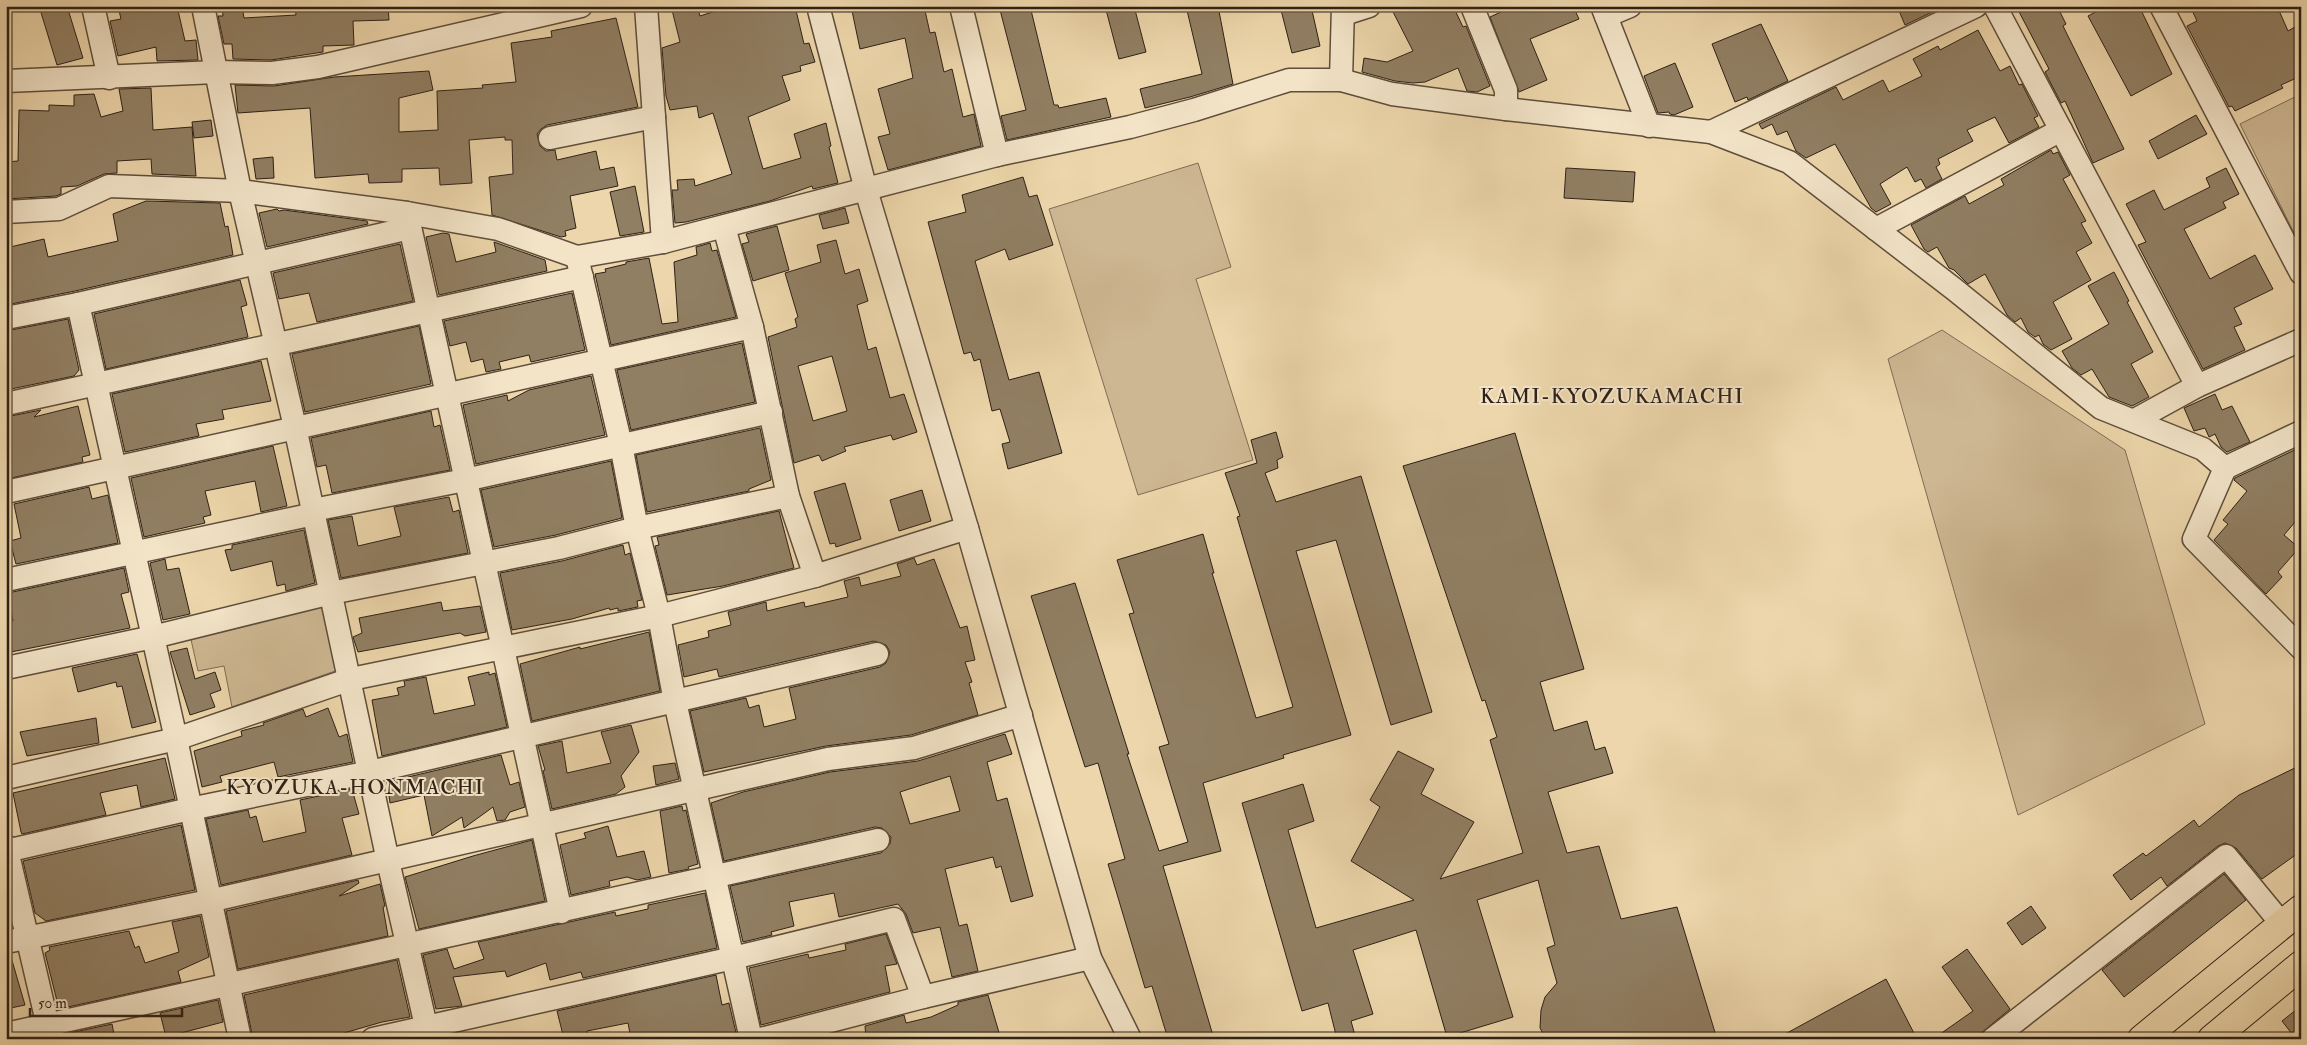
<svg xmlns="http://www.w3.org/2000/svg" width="2307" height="1045" viewBox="0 0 2307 1045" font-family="'IM FELL Double Pica',serif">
	<rect width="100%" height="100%" fill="#edd6ab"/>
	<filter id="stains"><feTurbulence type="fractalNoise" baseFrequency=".004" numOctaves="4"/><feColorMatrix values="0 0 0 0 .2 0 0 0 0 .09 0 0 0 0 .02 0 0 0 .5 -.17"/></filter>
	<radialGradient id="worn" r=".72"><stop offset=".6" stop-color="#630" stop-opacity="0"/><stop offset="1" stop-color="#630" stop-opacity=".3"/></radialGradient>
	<!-- green -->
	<g fill="#cdb792" stroke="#7e6c54">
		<path d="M2301,94v153l-61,-123z"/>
		<path d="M1198,163l33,104 -35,12 57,181 -115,35 -89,-286z"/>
		<path d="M1942,330l183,120 80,274 -187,91 -130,-456z"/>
		<path d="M323,605l15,65 -106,37 -8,-41 -26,5 -8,-36z"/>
	</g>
	<!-- building -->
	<g fill="#917f63" stroke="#2e2116" fill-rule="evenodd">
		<path d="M39,6h28l16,52 -26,7z"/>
		<path d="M118,6h59l8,35 11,-1 2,20 -41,1 -1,-14 -38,9 -8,-35 11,-2z"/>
		<path d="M222,6h20l2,12 52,-3 -1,-9h93l1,14 -36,1 1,24 -31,1v6l-52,8 -38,-1 -1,-15h-8l-6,-28h5z"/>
		<path d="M671,6h26l3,10 31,-10h64l9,38 5,-1 6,19 -15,4 1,5 -19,5 8,24 -42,17 15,52 38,-11 -7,-24 32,-11 5,23 -2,1 9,36 -25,6 -1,-3 -42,15 -84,21 -11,1 -3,-33h6l-1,-10 17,-1 1,7 37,-12 -19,-61 -14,5 -2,-12 -27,4 -4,-14 -4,-48 18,-6z"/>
		<path d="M851,6h73l6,27 5,-1 9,40 8,-3 11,48 11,-3 7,32 -93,24 -10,-33 12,-3 -12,-45 35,-11 -8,-40 -45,11z"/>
		<path d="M999,6h31l24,99h4l1,3 47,-10 5,19 -104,23 -6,-24 25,-6z"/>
		<path d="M1105,6h29l12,46 -27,7z"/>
		<path d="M1186,6h32l15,78 -43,13 -45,11 -5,-19 62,-15z"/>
		<path d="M1280,6h31l9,40 -28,7z"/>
		<path d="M1390,6h63l10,21 3,-1 24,60 -13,6 -10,-1 -9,-23 -33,14 -12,1 -18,-2 -33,-9 2,-14 23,4 26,-11z"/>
		<path d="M1499,6h74l6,13 -49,20 17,41 -28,12 -29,-75 11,-5z"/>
		<path d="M1897,6h48l-40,19z"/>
		<path d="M2016,6h41l9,18 -3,2 61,123 -31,14 -28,-62 -4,2 -16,-31 4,-3z"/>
		<path d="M2107,6h32l33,68 -41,22 -43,-80z"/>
		<path d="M2190,6h87l11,25 7,-4 6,13v36l-20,9 2,3 -48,23 -3,-5 -3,1 -42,-81 10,-5z"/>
		<path d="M616,18l22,89 -91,18 -6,4 -4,5 3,12 6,5 9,-1 2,10 39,-9 4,19 14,-3 4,19 -48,10 6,32 -11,3 1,5 -5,1 -69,-22 -3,-38 24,-3 -1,-34h-7v-3l-36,3 3,43 -32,2 -1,-17 -37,1v13l-33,1 -1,-9 -53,4 -5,-70 -72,5 -3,-28 39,1 60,-9 95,-6 4,19 -34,8v34l39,-2 -1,-39 46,-3 -1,-3 34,-3 -5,-39 41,-6 -1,-6z"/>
		<path d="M1761,24l27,57 -40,19 -1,-3 -12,5 -23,-58z"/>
		<path d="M1978,30l22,41 10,-5 9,19 3,-1 16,32 -4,2 5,9 -30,16 -14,-26 -28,13 6,11 -35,18 2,5 -4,3 6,12 -16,9 -5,-9 -6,3 -8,-15 -27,17 11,20 -15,8 -5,-4 -36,-64 -29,14 -10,-7 -9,-20 -10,4 -5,-11 -10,5 -3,-5 77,-37 7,13 40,-20 6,12 33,-16 -9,-17 25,-13 2,4z"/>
		<path d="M1675,63l18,44 -19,8 -4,-1 -1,-2 -11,1 -14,-37z"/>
		<path d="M151,88l2,42 39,-3 4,49 -44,-2 -1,-15 -34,2v12l-13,1 -27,12 -16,1v7l-5,2 -50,3v-37l12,-1 1,-51 30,1v-6l25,1v-11l20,-1 7,23 22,-6 -4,-22z"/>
		<path d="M2196,115l11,19 -49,25 -9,-18z"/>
		<path d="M211,120l2,16 -19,2 -2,-16z"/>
		<path d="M2051,150l2,4 5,-2 12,23 -7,4 23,42 -5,2 11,20 -16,9 15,28 -38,22 19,37 -21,11 -8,-6 -4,-9 -4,2 -7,-5 -7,-14 -6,4 -8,-7 -22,-41 -17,10 -14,-14 -5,-2 -12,-21 -9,5 -4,-3 -13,-24 54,-29 4,8 35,-19 -3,-6z"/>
		<path d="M273,157l1,21 -18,1 -3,-20z"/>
		<path d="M1566,168l69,4 -2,30 -69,-4z"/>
		<path d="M2226,168l13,26 -16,8 3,6 -42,21 26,50 45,-24 18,34 -39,19 8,16 -8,3 11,23 -42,19 -65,-124 8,-3 -20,-38 28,-14 10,20 46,-23 -4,-9z"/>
		<path d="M1023,177l6,20 8,-2 16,50 -44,15 -4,-11 -30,12 34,119 30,-8 23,81 -54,16 -6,-25 8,-2 -10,-33 -8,2 -12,-52 -6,2 -3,-9 -7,2 -36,-132 38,-10 -4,-17z"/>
		<path d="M635,186l9,46 -24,4 -10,-44z"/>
		<path d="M146,201l74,2 5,24 3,-1 5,29 -158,36 -69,14v-57l38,-9 4,18 70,-16 -5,-27z"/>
		<path d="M845,208l4,15 -26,6 -4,-14z"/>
		<path d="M277,209l2,2 5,-1 83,11 1,3 -101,23 -8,-34z"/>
		<path d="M777,226l12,44 -36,11 -11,-37 7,-2 -3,-8z"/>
		<path d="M443,233l6,1 7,28 40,-10 -2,-10 51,18 2,11 -108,24 -13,-58z"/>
		<path d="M836,240l9,34 14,-5 9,32 -11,4 11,45 8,-3 14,51 14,-4 13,38 -24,8 -2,-5 -47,12 2,4 -24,10 -3,-6 -25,8 -26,-126 29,-10 -2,-8 3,-2 -13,-44 36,-11 -4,-17zM832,356l15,55 -34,10 -15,-55z"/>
		<path d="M710,243l2,8 5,-1 19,67 -125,28 -16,-71 11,-2 -1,-3 21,-5v-2l23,-4 13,66 16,-2 -4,-60 23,-7 -1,-8z"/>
		<path d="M400,244l13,57 -96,21 -8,-29 -30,6 -6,-26z"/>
		<path d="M2114,272l15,29 -2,1 26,50 -22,12 18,33 -17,9 -23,-9 -17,-28 -11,6 -9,-7 -10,-17 47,-27 -21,-38z"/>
		<path d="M240,280l7,25 -6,2 7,30 -142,32 -12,-55z"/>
		<path d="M572,293l13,57 -54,12 -2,-7 -30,7 2,7 -15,3 -3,-13 -12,3 -5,-20 -16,4 -6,-25z"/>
		<path d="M68,319l11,51 -5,6 -68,14v-59z"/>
		<path d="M419,326l12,58 -126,28 -13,-58z"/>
		<path d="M742,343l13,59 -124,28 -14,-60z"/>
		<path d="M261,361l10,40 -49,9 2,9 -28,5 3,12 -74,16 -13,-58z"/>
		<path d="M591,376l14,59 -129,29 -13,-59 44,-10 1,6 21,-11z"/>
		<path d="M2215,394l7,16 10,-4 18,36 -23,10 -6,-5 -6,-13 -6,3 -4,-9 -11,3 -10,-23z"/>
		<path d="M78,406l12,49 -8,2 1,5 -72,16 -5,-15v-46l35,-7 -7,7z"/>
		<path d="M431,411l3,16 6,-2 10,45 -118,23 -6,-28 -9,2 -6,-29z"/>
		<path d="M760,428l11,52 -22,9v2l-102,21 -11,-57z"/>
		<path d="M1276,432l7,25 -6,3 1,8 -13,5 11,29 85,-26 71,236 -41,13 -55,-185 -40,11 55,184 -68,20 1,3 -81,25 18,68 -58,15 51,173h-46l-16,-53 -7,2 -37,-124 17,-5 -27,-96 -13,4 -54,-171 44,-13 54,171h-2l32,97 29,-9 -29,-95 10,-3 -40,-130 5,-1 -17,-53 86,-26 11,39h-2l44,145 37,-11 -56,-190 3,-1 -15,-43 32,-10 -6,-23z"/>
		<path d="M1515,433l69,236 -44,13 14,49 33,-10 8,29 10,-3 8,26 -65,19 19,61 32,-7 22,73 56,-12 40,132h-171l-6,-11 1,-18 4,-13 12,-14 -10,-35 8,-3 -17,-65 -61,20 36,117 -66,20 -31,-107 -63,20 20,64 -22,7 5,18h-19l-9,-36 -26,8 -60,-208 61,-19 11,37 -26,9 28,98 98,-28 -63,-39 29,-54 -10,-7 28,-49 36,18 -13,25 53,28 -34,57 83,-26 -33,-113 7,-3 -12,-37 -3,1 -79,-235z"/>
		<path d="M273,446l14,60 -26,6 -6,-31 -50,10 6,24 -8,2 2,6 -61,14 -13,-59z"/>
		<path d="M2301,447v68l-17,20 15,13 -21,24 4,5 -16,17 -52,-54 14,-16 -5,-4 24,-29 -13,-11 1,-2z"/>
		<path d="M611,461l11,57 -66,17 -62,12 -13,-57z"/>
		<path d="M845,483l16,56 -25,8 -1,-4 -5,1 -16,-52z"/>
		<path d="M89,487l3,12 16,-4 10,48 -102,21 -6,-23 11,-3 -7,-34z"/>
		<path d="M922,490l9,31 -32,10 -9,-31z"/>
		<path d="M449,497l4,15 6,-2 9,43 -127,25 -13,-58 24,-4 6,30 43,-10 -7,-29z"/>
		<path d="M779,511l15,57 -71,18 -56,9 -12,-49 4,-1 -2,-8z"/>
		<path d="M304,530l11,53 -29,8 -1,-7 -8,2 -5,-25 -41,10 -6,-21 7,-1v-4z"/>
		<path d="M623,545l2,10 5,-2 12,47 -5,1 1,6 -20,4v-3l-8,2 -1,-2 -37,11 -60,11 -12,-57 62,-12z"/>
		<path d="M914,558l3,7 17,-6 26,69 7,-2 8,34 -10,2 7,20 -3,1 9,32 -67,20 -85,11 -122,26 -14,-61 56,-13 3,10 10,-3 5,22 32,-8 -7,-31 91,-21 6,-4 4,-11 -4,-7 -12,-4 -155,36 -2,-8 -33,8 -6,-32 31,-8 -1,-6 23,-6 -3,-13 38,-10 1,9 37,-9 1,5 43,-10 -4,-16 15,-4 2,9 40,-10 -4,-12z"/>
		<path d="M165,559l2,11 12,-2 11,46 -27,6 -13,-57z"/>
		<path d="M124,568l5,24 -8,2 9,34 -124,25v-31l7,-1 -5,-28z"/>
		<path d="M441,602l2,9 37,-5 6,26 -21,4 -5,-3 -102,19 -5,-15 9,-4 -3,-15z"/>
		<path d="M649,632l11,59 -128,30 -12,-57 60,-17v2z"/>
		<path d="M187,648l8,31 20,-7 6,18 -11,4 5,13 -25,8 -20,-63z"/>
		<path d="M137,654l19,68 -24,6 -10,-42 -5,1 -1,-5 -38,10 -6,-24z"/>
		<path d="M489,672v3l6,-2 12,54 -125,29 -10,-56 27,-5 -2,-7 8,-2 -1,-5 22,-4 8,37 41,-9 -7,-28z"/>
		<path d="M328,708l11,29 8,-3 6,28 -75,15 -4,-15 -54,14 2,6 -20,5 -8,-36 48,-15 -1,-5 23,-6 -1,-2 40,-14 3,8z"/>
		<path d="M96,718l3,25 -72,13 -7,-24z"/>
		<path d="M631,725l8,27 -18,24 4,11 -9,7 -64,15 -9,-38 2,-1 -7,-24 24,-5 5,32 44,-10 -10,-31z"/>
		<path d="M1005,734l7,20 -25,8 10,39 10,-3 26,98 -22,6 -10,-36 -5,2 -3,-11 -48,12 14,57 8,-2 11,47 -26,6 -12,-50 -27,6 -7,-19 -8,-10 -59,13 -5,-24 -45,9 5,24 -23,6 1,3 -29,7 -13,-56 151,-33 9,-9 1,-7 -9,-9 -7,-1 -151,34 -13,-58 32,-11 87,-20 88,-11zM950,776l10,35 -50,13 -10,-32z"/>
		<path d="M501,755l9,30 9,-3 6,25 -15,5 -5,8 -8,1 -4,-14 -29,21 -2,-11 -30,19 -8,-41 -34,8 -3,-21z"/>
		<path d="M165,758l10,41 -34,8 -4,-22 -37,8 6,22 -84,19 -1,-2 -8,-39z"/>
		<path d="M675,763l4,16 -23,6 -3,-19z"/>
		<path d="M2301,765v86l-39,28 -26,-31 -11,-5 -7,3 -51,40 -6,-9 -30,23 -18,-25 30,-22 3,3 48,-36 5,7 40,-32z"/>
		<path d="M352,789l7,25 -17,4 10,37 -131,30 -15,-66 42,-9 2,8 6,-2 7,26 43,-10 -6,-32z"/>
		<path d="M682,806l1,5 3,-1 12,54 -10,3 1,2 -20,4 -9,-62z"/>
		<path d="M181,825l14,65 -149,31 -11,-8 -12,-52z"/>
		<path d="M608,826l9,31 27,-6 7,26 -14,3 -10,-3 -18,4 1,5 -39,9 -11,-50 26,-7 -2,-5z"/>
		<path d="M532,840l13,61 -126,28 -14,-52 68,-21z"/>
		<path d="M2224,874l22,26 -122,97 -22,-27z"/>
		<path d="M358,880l1,3 -20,13 41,-12 5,22 -2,1 5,29 -150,33 -12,-58z"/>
		<path d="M705,893l12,55 -134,30 -2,-6 -31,8 -4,-17 -39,14 -2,-6 -52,6 9,29 -26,3 -13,-54 24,-6 7,20 30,-10 -6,-17 137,-30 1,4 32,-7v-4z"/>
		<path d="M2031,906l15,22 -24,17 -15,-22z"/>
		<path d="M200,916l9,41 -31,14 3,11 -122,27 -14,-56 5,-3 -1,-3 80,-16 6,17 4,-2 6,17 34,-11 -7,-30z"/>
		<path d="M886,934l11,30 -12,2 5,26 -129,33 -12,-57 59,-14 1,4 37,-8 -1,-6z"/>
		<path d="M1967,949l43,60 -36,30h-41l40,-28 -31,-44z"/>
		<path d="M11,957l14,48 -19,4v-51z"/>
		<path d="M397,960l13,57 -28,5 -38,11v3l-10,3h-81l-9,-44z"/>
		<path d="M716,975l6,30 7,-2 8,34 -11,2h-95l-3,-16 -41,8 2,8h-25l-7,-28z"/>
		<path d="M1886,979l31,60h-141z"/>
		<path d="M988,995l12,41 -11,3h-123l-1,-13 39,-11 2,8 25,-6 27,-12v-3z"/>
		<path d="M218,1000l5,22 -57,15 -6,-24z"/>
		<path d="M2301,1006v33h-5l-14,-18z"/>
		<path d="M112,1024l3,15h-49l-1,-5z"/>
	</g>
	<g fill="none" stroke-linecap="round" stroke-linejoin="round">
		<!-- minor casing -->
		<g stroke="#5e4e3b" stroke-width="25">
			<g id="minor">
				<path d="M93,6l16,72"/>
				<path d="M203,6l37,185 55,236 93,434 41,178"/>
				<path d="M646,6l17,236"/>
				<path d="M818,6l48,184 101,338 123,430 40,81"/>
				<path d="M961,6l36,149"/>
				<path d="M1472,6l34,84v19"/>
				<path d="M1602,6l47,120"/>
				<path d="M1995,6l202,380"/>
				<path d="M2161,6l140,267"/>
				<path d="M1344,14l25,-8"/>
				<path d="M1606,16l24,-10"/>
				<path d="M1341,80l2,-74"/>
				<path d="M6,81l211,-9 55,1 46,-6 263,-61"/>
				<path d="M1711,132l265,-126"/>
				<path d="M550,138l104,-21"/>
				<path d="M6,212l53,-3 50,-23 131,5 167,22 91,16 79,28 86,-15 334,-87 133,-28 64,-17 95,-30h52l51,14 114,15 205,23 78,30 165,127 147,119 102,41 22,19 -31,71 107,109"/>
				<path d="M407,213l154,699"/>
				<path d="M724,227l28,100 36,169 27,80"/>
				<path d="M1876,229l185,-99"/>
				<path d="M577,257l44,188 16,83 22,88 16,86 76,337"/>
				<path d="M78,304l98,435 64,300"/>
				<path d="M6,318l72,-14 332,-76"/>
				<path d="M6,404l576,-127"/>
				<path d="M2135,420l62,-34 104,-46"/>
				<path d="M2225,468l76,-36"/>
				<path d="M6,492l746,-165"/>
				<path d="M313,510l152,-30 306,-68"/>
				<path d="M6,580l308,-66"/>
				<path d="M6,668l147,-31 178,-44 228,-45 78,-20 151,-32"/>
				<path d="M6,778l170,-39 175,-60 308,-63 156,-40 152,-48"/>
				<path d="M6,846l45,193"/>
				<path d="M6,851l184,-42 180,-37 507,-118"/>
				<path d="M6,942l203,-41 619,-142 86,-11 107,-33"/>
				<path d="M6,1034l872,-194"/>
				<path d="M373,1039l360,-81 161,-39 29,78"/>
				<path d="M761,1039l162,-42 167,-39"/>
				<path d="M1993,1039l233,-183 56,68"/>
			</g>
		</g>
		<!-- trunk casing -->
		<g stroke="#2e2116" stroke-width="30">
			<g id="trunk">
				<path d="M2142,1039l159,-130"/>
				<path d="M2212,1039l89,-74"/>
			</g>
		</g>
		<!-- minor -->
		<use href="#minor" stroke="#f3e4c8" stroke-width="22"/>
		<!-- trunk -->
		<use href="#trunk" stroke="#edd6ab" stroke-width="28"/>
	</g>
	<g text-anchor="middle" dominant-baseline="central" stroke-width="4" stroke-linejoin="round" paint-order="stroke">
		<!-- quarter labels -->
		<g font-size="21" letter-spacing="1" fill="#2e2116" stroke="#f3e4c8">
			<text x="1612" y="396">KAMI-KYOZUKAMACHI</text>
			<text x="355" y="787">KYOZUKA-HONMACHI</text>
		</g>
	</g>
	<!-- margin -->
	<rect width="2307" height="1045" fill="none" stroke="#edd6ab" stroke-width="25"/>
	<rect x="8" y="8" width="2292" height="1030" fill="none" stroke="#2e2116" stroke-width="2.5"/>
	<rect x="12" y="12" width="2282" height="1020" fill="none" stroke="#2e2116"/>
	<!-- scale -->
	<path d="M30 1008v8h152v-8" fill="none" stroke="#2e2116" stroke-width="2.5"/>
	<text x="38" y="1008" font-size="15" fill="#2e2116" stroke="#f3e4c8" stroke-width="4" paint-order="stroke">50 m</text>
	<rect width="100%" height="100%" filter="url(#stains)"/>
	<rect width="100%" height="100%" fill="url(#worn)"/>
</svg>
